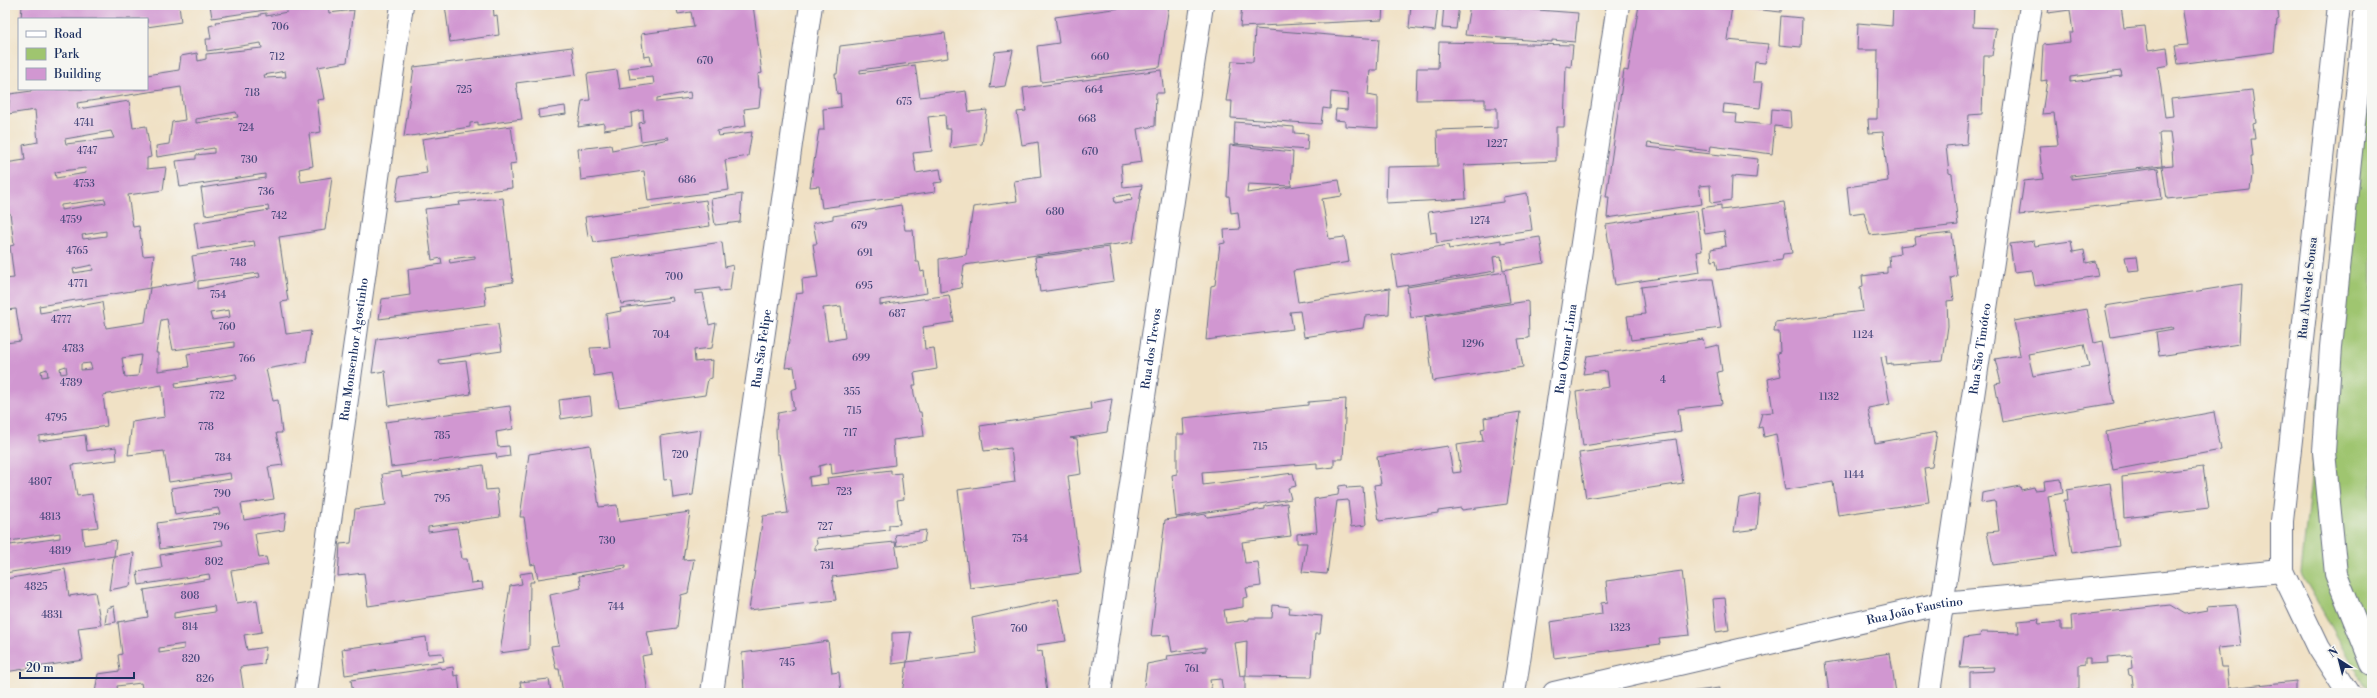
<svg xmlns="http://www.w3.org/2000/svg" width="2377" height="698" viewBox="0 0 2377 698" font-family="'Libre Bodoni',serif">
	<rect width="100%" height="100%" fill="#f6f6f2"/>
	<filter id="ink" filterUnits="userSpaceOnUse"><feTurbulence type="fractalNoise" baseFrequency=".025" numOctaves="2"/><feDisplacementMap in="SourceGraphic" scale="8" xChannelSelector="R" yChannelSelector="G"/><feConvolveMatrix kernelMatrix="1 2 1 2 8 2 1 2 1" color-interpolation-filters="sRGB"/></filter>
	<filter id="wash" filterUnits="userSpaceOnUse"><feTurbulence type="fractalNoise" baseFrequency=".012" numOctaves="4" result="noise"/><feDisplacementMap in="SourceGraphic" scale="16" xChannelSelector="R" yChannelSelector="G"/><feGaussianBlur stdDeviation="0.9" result="paint"/><feColorMatrix in="noise" values="0 0 0 0 0 0 0 0 0 0 0 0 0 0 0 0 0 1.4 0 .05"/><feComposite in="paint" operator="in"/></filter>
	<g filter="url(#wash)">
		<rect width="100%" height="100%" fill="#f0e1c5"/>
		<!-- green -->
		<path fill="#9fc56f" stroke="#5d7a66" d="M2372,5v688h-3l-68,-120 18,-171z"/>
		<g id="blocks">
			<!-- building -->
			<g fill="#d197d1" fill-rule="evenodd">
				<path d="M22,5h157l2,17 -34,5v-8h-126z"/>
				<path d="M210,5h118l1,8 25,-3 -7,52 -29,5 6,32 -7,1 4,32 -12,2 4,32 -14,3 2,13 31,-5 -7,53 -46,7 9,64 -7,1 5,32 25,-3 -5,31 -40,7 7,32 5,-1 4,33h-6l7,32 -15,2 6,32 -33,5 3,16 42,-7 -2,17 -29,4 4,24 7,-1 2,8 -37,6 6,32 20,-3 5,32 -18,3 3,15 19,-3 -2,17 -24,3 4,26h-101l-2,-10 -24,3 1,7h-23l3,-19 22,-3 -2,-16 4,-1 -4,-32 30,-5 -4,-27 66,-11 -1,-5 -70,11 -2,-13 25,-4 -2,-13 63,-10 -1,-5 -62,9 -3,-26 63,-9 -2,-6 -43,7 -4,-27 60,-9 -1,-6 -61,9 -5,-31 -36,4 4,-33 33,-5 -3,-32 -59,10 4,31 -68,10v5l46,-6 2,16 29,-4 1,13 -45,5 5,31 15,-2 6,33 -16,2 2,16 32,-5 -2,16 -109,17v-230l16,-2 -5,-32 -11,1v-31l9,-1 -4,-32 4,-1 -4,-32h-2l-3,-18v-32l20,-3 -2,-15 15,-3 -3,-32 -27,4 2,-20 21,-3v-2h116v-14l32,-5 2,-14 16,-3 1,8 8,-2v-5l56,-6 -1,-5 -54,8 -1,-12h5l-2,-13 8,-2 -1,-2 44,-6v-2l6,-1v3l21,-4 -1,-5 -74,11zM285,71l1,6 -21,1 -1,-3zM181,87l4,33 -13,2 -3,22 -13,2 1,11 57,-9v5l-18,2v4l-20,2 4,26 85,-13v4l-64,10 4,27 63,-9 1,4 -75,13 4,26 56,-8 1,5 -63,10 4,25 -46,7 4,-33 -11,1 -4,-30 -6,1 -5,-32 35,-5 3,-23 -19,2v-11l4,-1 -5,-31 -13,2 -4,-27 -51,8 -1,-6zM236,112l2,5 -42,6v-4zM111,131l3,7 -48,6 -1,-5zM85,168l1,5 -30,5 -1,-6zM105,199l1,4 -45,7v-5zM106,231v5l-23,3 -1,-4zM92,265l1,5 -19,3 -1,-4zM259,273l1,4 -62,12v-8zM150,288l-5,34 -39,6 -4,-26 -62,11 -1,-7zM229,310l1,7 -18,3 -2,-7zM167,319l6,31 61,-8v5l-47,7 2,13 -31,4v-18h-2l5,-33zM141,355l-3,21 -13,1 -3,-19zM90,363l2,6 -11,1v-6zM66,366l1,7 -6,1 -1,-6zM47,369l1,7 -6,1 -1,-6zM236,374l1,5 -61,9 -1,-5zM60,533v5l-50,7v-4zM214,606l1,6 -41,6v-5zM184,644v5l-25,4v-5z"/>
				<path d="M445,5h48l1,11 3,-1 2,20 -49,7z"/>
				<path d="M646,5h17v1l-17,2z"/>
				<path d="M676,5h77l9,68 -4,1 1,14h2l-2,19 -15,2 2,17 -29,5 1,5 34,-4 -4,24 -23,4 4,30 -81,11 -4,-30 -63,9 -3,-31 33,-4 1,5 57,-11 -1,-2 -27,4 -2,-18 5,-1 -1,-12 -12,3 1,13 -28,4v-7l-26,4 4,-26 8,-1 -3,-26 30,-4 3,19 34,-5 -1,-7 -23,2 -2,-11 24,-3 -2,-9 -6,1 -3,-23 53,-7 -3,-15 -13,2zM690,92l1,6 -34,4v-4z"/>
				<path d="M1142,5h27l-9,62 -119,15 -4,-36 22,-3 -4,-26z"/>
				<path d="M1242,5h141l-1,15 -142,7z"/>
				<path d="M1411,5h27l-3,26 -26,-3z"/>
				<path d="M1444,5h15l-3,24 -14,-1z"/>
				<path d="M1470,5l108,8 -3,29 -23,-2v2l-87,-7z"/>
				<path d="M1639,5h142v7l-49,-5 -5,33 41,4 -3,19 -10,-1 -2,20h10l-3,26 -36,-4 -1,9 14,1 -1,8 35,3 1,-16 18,2 1,15 -1,2 -15,-2 -3,28 -61,-8 -1,5 -62,-8 -1,4 111,12 -2,19 -24,-2 -1,24 -20,3 -1,-18 -11,1 3,18 -95,14 2,-21h-3l18,-127 4,1z"/>
				<path d="M1893,5h81l-1,22 23,1 -4,28h-8l-2,58 -13,1 -2,29 -21,2 3,27 3,1 6,51 -88,10 -6,-23 -14,2 -3,-27 41,-6 -5,-49 -14,1 -1,-14h9l1,-69h-21l1,-27 34,3z"/>
				<path d="M2050,5h71l3,23 21,-2 3,24 19,-3 2,18 -11,2 7,50 8,-1 -2,-17 81,-9 4,33 -3,1 2,15h-4l2,17h-2l1,19 -2,15 -83,9 -5,-33 11,-1 -1,-17 -2,-15h-9l-2,1 3,32 -91,10v3l87,-11 4,31 -143,16 5,-34 19,-2 -4,-33 19,-1 -4,-32 -12,1 5,-34 -6,1 2,-36 27,-3 -1,-9h4l-3,-23 -22,3zM2121,71l1,5 -52,6v-5z"/>
				<path d="M2182,5h95l2,14 -2,1 -3,32 -96,12 -3,-18 13,-1z"/>
				<path d="M1781,16l21,2 -1,29 -22,-2z"/>
				<path d="M1255,29l124,10 -2,31h-7l-2,25 10,2v31l-33,-2v-5l-10,-1 1,-11 11,1 1,-16 -17,-2 -1,17 -7,-1 -2,16 -90,-6 1,-17h-6l6,-40 21,1z"/>
				<path d="M945,33l3,25 -88,12v3l55,-8 5,32 46,-6 3,21 18,-2 -5,34 -32,4 1,-19h-5l-1,-14 -17,2 4,34 -19,2 3,20 24,-4 2,13 -8,1 1,9 -113,16 -3,-22 -9,1 9,-57h5l-1,-21 18,-2 -1,-14 -3,1 -2,-20h2l3,-28z"/>
				<path d="M1439,42l134,3 -2,22 -5,-1 -2,61h-8v34l-92,4 2,34 -80,4 1,-36 51,-1 -1,-36 60,-2v-20h-12v-9l-69,1 1,-32h21z"/>
				<path d="M572,47l4,28 -60,8 6,36 -44,6v-3l-8,1v4l-66,10 10,-70z"/>
				<path d="M1013,50l-8,36 -15,2 5,-36z"/>
				<path d="M1161,70l3,23h-8l-1,33 -18,3 5,33 -21,3 2,22 19,-2 -9,57 -169,23 -3,23 -21,4 -1,-33 27,-4 7,-48 44,-6 -3,-20 27,-4 -3,-35 -16,3 -5,-33 9,-1 -3,-23zM1131,194l1,6 -17,3 -1,-6z"/>
				<path d="M565,106l1,8 -27,4 -1,-8z"/>
				<path d="M1235,122l59,5v6l14,1 -1,16 -73,-6z"/>
				<path d="M511,126l5,37 -6,1 2,24 -117,14 4,-25 28,-4 -5,-34z"/>
				<path d="M1230,145l63,7 -2,34 -43,-2 -1,9 92,-13 3,16 -20,3 7,40 16,-2 4,25 -56,9 5,31 92,-14 -1,26 -24,2 -2,12 -59,9 -4,-26 -10,1 3,17 -87,11 5,-54 4,-1 5,-41 5,-1 -1,-13 16,-1 -2,-17 -7,1 -2,-17h-2z"/>
				<path d="M1527,193l5,37 -95,13 -1,-11 -5,1 -3,-21 75,-10v-5z"/>
				<path d="M742,194l-2,28 -25,3 -4,-26z"/>
				<path d="M503,198l10,84 -29,4 2,19 -107,14 3,-20 28,-4 -2,-26 34,-5 -1,-6 -9,2 -7,-51 35,-4 -1,-3zM475,256v3l-25,4 -1,-4z"/>
				<path d="M706,200l4,26 -116,16 -2,-7 -4,1 -3,-19z"/>
				<path d="M1784,202l8,51 -9,1 -1,6 -64,10 -2,-10 -4,1 -1,-12 15,-3 -2,-15 -19,3 -4,-26 20,-3v5z"/>
				<path d="M901,205l4,25h8l3,32h3l2,10 3,-1 3,22 -47,7v5l69,-10 5,27 -31,5 2,22 9,-1 3,21 -23,4 2,12h-3l1,9 5,18h2l3,24 -31,4 2,25 -63,9 -1,-11 -12,3 1,9 -11,2 1,9 18,-2 -1,-6 64,-8v4l10,-1 3,26 -7,1 3,24 -11,1v5l-73,8 1,6 -2,1v5l80,-8 4,26 -67,9 4,23 -87,10 14,-94 25,-3 -9,-59h-2l-1,-25 2,-16 16,-3 -3,-20 6,-2 -3,-21 -9,1 11,-74 7,-1 -1,-14 16,-2 -5,-33h4l-4,-21 20,-4v-3zM841,306l4,32 -17,3 -5,-33z"/>
				<path d="M1697,211l5,40 -5,1 3,20 -85,13 -9,-60z"/>
				<path d="M1952,233l5,43 -6,2 3,22 -7,1 1,25 -5,35 -51,4v-2l-5,1 -1,-8 -5,1 9,47 -22,4 7,35 62,-11 -5,35 -8,1 5,34 -91,13 -5,-33 -48,8 -9,-56 -12,3 -2,-10 -4,1 4,-15 11,-1 -5,-33 13,-3 -4,-23 3,-1 -1,-20h-5l1,-10 88,-11 -3,-24 3,-1 -1,-10 25,-3v-6h3l-1,-11 11,-2 -1,-8 17,-2 -1,-7z"/>
				<path d="M1540,237l4,26 -41,7 -2,-14 -8,1 2,14 -98,16 -5,-32 56,-10 1,4 52,-9v3z"/>
				<path d="M2034,241l1,5 36,-5 2,11 11,-2 2,13 9,-2 3,15 -63,10 -3,-16 -18,2 -4,-28z"/>
				<path d="M722,242l3,25 8,-2 -3,25 -11,1v-3l-24,3v3l8,-1 6,32 7,-2 -4,25 -18,2 1,12 18,-2 -1,18 -4,1 -3,16 -86,12 -6,-34 -19,3 -4,-28 20,-1 -4,-33 15,-3 -1,-3 53,-7 -1,-4 -51,7 -9,-46z"/>
				<path d="M1109,247l5,34 -74,11 -5,-35z"/>
				<path d="M2137,256l2,14 -11,1 -3,-14z"/>
				<path d="M1505,272l5,30 -99,16 -4,-31z"/>
				<path d="M1704,279h9l8,49 -90,12 -4,-24 18,-2 -4,-27z"/>
				<path d="M2242,284l-3,60 -80,12 -3,-24 17,-3 -1,-2 -61,10 -6,-31z"/>
				<path d="M1528,301l1,37 -11,1 5,28 -90,14 -8,-64z"/>
				<path d="M2087,309l7,34 9,-2 11,62 -112,19 -7,-38 6,-1 -6,-24 25,-4 -6,-34zM2084,344l5,22 -56,10 -5,-22z"/>
				<path d="M498,324l4,27 -64,9 1,4 27,-3 5,33 -82,12 -4,-35 -13,2 5,-34z"/>
				<path d="M1703,339l2,9 13,-3 4,26 -5,1 5,32 -44,5 3,22 -98,15 -7,-54 33,-5 -2,-16 -24,3 4,-18z"/>
				<path d="M590,396l2,18 -31,5 -2,-19z"/>
				<path d="M1112,399l-5,33 -37,6 7,1 4,35 -13,2 13,97 -111,15 -12,-98 57,-8 -4,-34 -27,3 -4,-25 111,-17 -1,-6z"/>
				<path d="M1346,399l-3,60h-9v8l-17,2v-6l-115,9 1,13 90,-12 3,13 -8,2 3,11 -115,18 -4,-42 5,-1v-40h7l-1,-16 125,-13v-3z"/>
				<path d="M510,406l3,23 -17,3 2,15 11,-1 1,10 -13,2 -1,-5 -105,14 -6,-45z"/>
				<path d="M1520,412l-13,92 -45,6 -1,-2 -23,3v2l-59,8 -5,-36 7,-1 -4,-27 71,-11 5,27 8,-1 -4,-27 26,-4 -2,-12 4,-1 -1,-10z"/>
				<path d="M2214,412l7,38 -108,20 -7,-38z"/>
				<path d="M701,430l-8,65 -20,3 -2,-19 -7,1 -4,-44z"/>
				<path d="M1676,439l7,44 -97,15 -7,-45z"/>
				<path d="M590,445l9,62 18,-2 2,17 71,-10 -7,48 11,-1 -6,34 -7,2 -4,33 -30,4 5,22 -10,2 6,37h-85l-4,-24h-3l-5,-23 8,-1 -9,-50 31,-7 -2,-12 47,-8v-3l-88,14 -3,-15 -4,1 -7,-48h-4l9,-63z"/>
				<path d="M483,465l3,25 11,-1 3,28 -72,10v5l29,-4 5,31h5l4,24 11,-1 1,7 -115,17 -4,-33 -26,3 2,-32 11,-1 4,-34 31,-4 -4,-31 19,-3 1,6z"/>
				<path d="M2203,467l6,41 -85,10 -2,-41z"/>
				<path d="M2061,479l2,14 -15,3 9,60 -64,9 -6,-33 12,-1 -4,-30 -14,2 1,-10 38,-7 1,4 13,-3 1,3 10,-1 -1,-8z"/>
				<path d="M2110,483l9,63 -47,7 -8,-53h4l-1,-10z"/>
				<path d="M1346,485l1,3 16,-1 3,38 -15,2 -3,-27 -11,1 -10,73 -25,-2 5,-29h-10v-9l20,-2 -3,-33 24,-4 1,-9z"/>
				<path d="M1760,494l-3,35 -23,3 5,-34z"/>
				<path d="M1287,503l4,33 -49,6 3,21 13,-1 3,24 -15,2 2,9 -5,1v9l-19,3 2,13 23,-3v-2h23l1,-13 17,2 -1,6 33,3 -2,18h-5l-3,43 -67,-1v17h-28l6,-2 -2,-12 -11,1 2,13h-69l4,-29 21,-4 -1,-4 39,-5v-4l-34,5 -3,-17 -18,1 14,-116 41,-6 1,3 58,-8v-3zM1247,641l-1,34 -6,1 -5,-33z"/>
				<path d="M926,530l-2,12 -27,4 -2,-11z"/>
				<path d="M134,553l-4,33 -21,4 5,-34z"/>
				<path d="M65,569l4,27 26,-4 6,33 -23,3 5,32 -78,12v-93z"/>
				<path d="M1682,571l8,64 -31,3 1,6 -106,14 -4,-36 52,-8 -1,-11 7,-1 -2,-21z"/>
				<path d="M532,572l2,10h-4l-1,67 -29,4 10,-67 12,-2 -2,-10z"/>
				<path d="M1725,598l4,32 -13,2 -3,-33z"/>
				<path d="M1058,599l8,42 -29,4v7l5,-1 5,42h-145l5,-31 -15,2v-31l19,-1 -4,30 70,-9 -5,-35z"/>
				<path d="M2170,605l15,9 22,-4 -1,-3 30,-2 5,41 -23,2 3,19h6l2,21 67,-7v12h-162l-2,-17 -3,-1 -1,-6 4,-1 -1,-13 -24,2 1,6 -18,1v-6h-5v6l-6,1v23l-3,1v4h-106v-21l24,-1 1,-4 -35,1 4,-30 16,-2 1,-4 38,1 -1,-12 21,-2 -1,5 23,-2v8h11l-1,-14z"/>
				<path d="M114,606l2,16 -11,2 2,-16z"/>
				<path d="M426,637l2,17 14,-1 2,8 -99,14 -3,-26z"/>
				<path d="M828,641l4,32 7,-1 2,21h-97l-2,-40z"/>
				<path d="M1890,653l6,40h-67l-4,-30z"/>
				<path d="M440,667l1,2 12,-2 1,9 4,-1 2,18h-107l-2,-13z"/>
				<path d="M549,679l2,14h-29l-2,-11z"/>
				<path d="M1719,688l-1,5h-29v-1z"/>
			</g>
		</g>
	</g>
	<g filter="url(#ink)">
		<use href="#blocks" fill-opacity="0" stroke="#666d82" stroke-width="1"/>
		<g fill="none" stroke-linecap="round" stroke-linejoin="round">
			<!-- street casing -->
			<g stroke="#666d82" stroke-width="24">
				<g id="street">
					<path d="M2339,5l-57,516v50l37,77 29,45"/>
					<path d="M2366,5l-35,342 -7,105 12,122 36,90"/>
					<path id="s1" d="M306,693l96,-688"/>
					<path id="s2" d="M712,693l99,-688"/>
					<path id="s3" d="M1100,693l102,-688"/>
					<path id="s4" d="M1514,693l104,-688"/>
					<path id="s5" d="M1554,693l389,-90 339,-32"/>
					<path id="s6" d="M1929,693l102,-688"/>
				</g>
			</g>
			<!-- street -->
			<use href="#street" stroke="#fff" stroke-width="22"/>
		</g>
	</g>
	<g text-anchor="middle" dominant-baseline="central" stroke-width="4" stroke-linejoin="round" paint-order="stroke">
		<!-- number labels -->
		<g font-size="10" fill="#48497b">
			<text x="280" y="27">706</text>
			<text x="277" y="57">712</text>
			<text x="1100" y="57">660</text>
			<text x="705" y="61">670</text>
			<text x="464" y="90">725</text>
			<text x="1094" y="90">664</text>
			<text x="252" y="93">718</text>
			<text x="904" y="102">675</text>
			<text x="1087" y="119">668</text>
			<text x="84" y="123">4741</text>
			<text x="246" y="128">724</text>
			<text x="1497" y="144">1227</text>
			<text x="87" y="151">4747</text>
			<text x="1090" y="152">670</text>
			<text x="249" y="160">730</text>
			<text x="687" y="180">686</text>
			<text x="84" y="184">4753</text>
			<text x="266" y="192">736</text>
			<text x="1055" y="212">680</text>
			<text x="279" y="216">742</text>
			<text x="71" y="220">4759</text>
			<text x="1480" y="221">1274</text>
			<text x="859" y="226">679</text>
			<text x="77" y="251">4765</text>
			<text x="865" y="253">691</text>
			<text x="238" y="263">748</text>
			<text x="674" y="277">700</text>
			<text x="78" y="284">4771</text>
			<text x="864" y="286">695</text>
			<text x="218" y="295">754</text>
			<text x="897" y="314">687</text>
			<text x="61" y="320">4777</text>
			<text x="227" y="327">760</text>
			<text x="661" y="335">704</text>
			<text x="1863" y="335">1124</text>
			<text x="1473" y="344">1296</text>
			<text x="73" y="349">4783</text>
			<text x="861" y="358">699</text>
			<text x="247" y="359">766</text>
			<text x="1663" y="380">4</text>
			<text x="71" y="383">4789</text>
			<text x="852" y="392">355</text>
			<text x="217" y="396">772</text>
			<text x="1829" y="397">1132</text>
			<text x="854" y="411">715</text>
			<text x="56" y="418">4795</text>
			<text x="206" y="427">778</text>
			<text x="850" y="433">717</text>
			<text x="442" y="436">785</text>
			<text x="1260" y="447">715</text>
			<text x="680" y="455">720</text>
			<text x="223" y="458">784</text>
			<text x="1854" y="475">1144</text>
			<text x="40" y="482">4807</text>
			<text x="844" y="492">723</text>
			<text x="222" y="494">790</text>
			<text x="442" y="499">795</text>
			<text x="50" y="517">4813</text>
			<text x="221" y="527">796</text>
			<text x="825" y="527">727</text>
			<text x="1020" y="539">754</text>
			<text x="607" y="541">730</text>
			<text x="60" y="551">4819</text>
			<text x="214" y="562">802</text>
			<text x="827" y="566">731</text>
			<text x="36" y="587">4825</text>
			<text x="190" y="596">808</text>
			<text x="616" y="607">744</text>
			<text x="52" y="615">4831</text>
			<text x="190" y="627">814</text>
			<text x="1620" y="628">1323</text>
			<text x="1019" y="629">760</text>
			<text x="191" y="659">820</text>
			<text x="787" y="663">745</text>
			<text x="1192" y="669">761</text>
			<text x="205" y="679">826</text>
		</g>
		<!-- street labels -->
		<g font-size="12" fill="#1b2f5e" stroke="#f6f6f2">
			<text transform="translate(2308 288) rotate(-84)">Rua Alves de Sousa</text>
			<text stroke="none"><textPath href="#s1" startOffset="347">Rua Monsenhor Agostinho</textPath></text>
			<text stroke="none"><textPath href="#s2" startOffset="348">Rua São Felipe</textPath></text>
			<text stroke="none"><textPath href="#s3" startOffset="348">Rua dos Trevos</textPath></text>
			<text stroke="none"><textPath href="#s4" startOffset="348">Rua Osmar Lima</textPath></text>
			<text stroke="none"><textPath href="#s6" startOffset="348">Rua São Timóteo</textPath></text>
			<text stroke="none"><textPath href="#s5" startOffset="370">Rua João Faustino</textPath></text>
		</g>
	</g>
	<!-- margin -->
	<rect width="2377" height="698" fill="none" stroke="#f6f6f2" stroke-width="20"/>
	<!-- legend -->
	<rect x="18" y="18" width="130" height="72" fill="#f6f6f2" stroke="#9ea6b7"/>
	<rect x="26" y="31" width="20" height="6" fill="#ffffff" stroke="#9ea6b7"/>
	<text x="54" y="38" font-size="12" fill="#1b2f5e">Road</text>
	<rect x="26" y="48" width="20" height="12" fill="#9fc56f" stroke="#9ea6b7"/>
	<text x="54" y="58" font-size="12" fill="#1b2f5e">Park</text>
	<rect x="26" y="68" width="20" height="12" fill="#d197d1" stroke="#9ea6b7"/>
	<text x="54" y="78" font-size="12" fill="#1b2f5e">Building</text>
	<!-- north arrow -->
	<g transform="translate(2339 660) rotate(324)" stroke="#f6f6f2" stroke-width="3" paint-order="stroke">
	<path d="M0-3L7 15L0 10L-7 15Z" fill="#1b2f5e"/>
	<text y="-6" font-size="11" font-weight="bold" text-anchor="middle" fill="#1b2f5e">N</text>
	</g>
	<!-- scale -->
	<path d="M20 672v6h114v-6" fill="none" stroke="#1b2f5e" stroke-width="2"/>
	<text x="26" y="672" font-size="12" fill="#1b2f5e" stroke="#f6f6f2" stroke-width="3" paint-order="stroke">20 m</text>
</svg>
